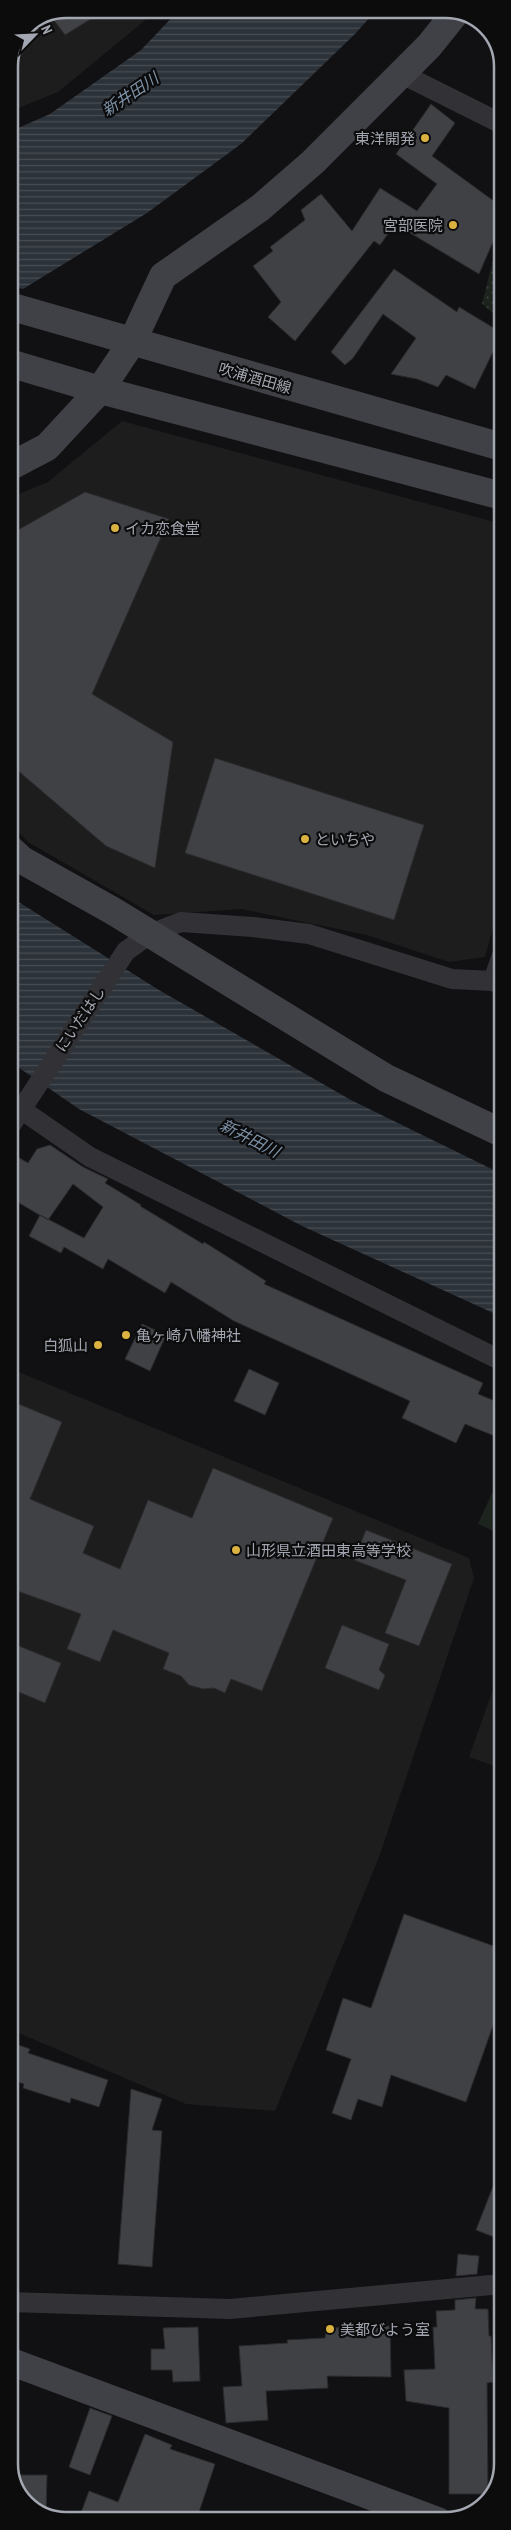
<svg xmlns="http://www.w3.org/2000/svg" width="511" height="2530" viewBox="0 0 511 2530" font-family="'PT Sans Narrow','Noto Sans JP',sans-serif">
	<defs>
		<pattern id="park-dots" width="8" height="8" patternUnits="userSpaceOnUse" patternTransform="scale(1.25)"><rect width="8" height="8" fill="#1d241e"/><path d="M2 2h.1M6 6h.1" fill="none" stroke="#3b413c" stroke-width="1.8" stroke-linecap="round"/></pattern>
		<pattern id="water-rules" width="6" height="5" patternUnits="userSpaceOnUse" patternTransform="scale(1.25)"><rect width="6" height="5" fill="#2c3239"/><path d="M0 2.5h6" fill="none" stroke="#474d53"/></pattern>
	</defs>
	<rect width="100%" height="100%" fill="#111012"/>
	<!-- built -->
	<g fill="#1d1d1e">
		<path d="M65,9h90l-12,13 -85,70 -49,20v-47l16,-40z"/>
		<path d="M122,421l380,103v371l-17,62 -36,5 -82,-27 -126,-26 -87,6 -126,-73 -19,-20v-324l39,-16z"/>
		<path d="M9,1368l460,190 5,20 -95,279 -104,254 -89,-7 -177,-75z"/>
		<path d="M502,1664v105l-33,-12z"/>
	</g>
	<!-- park -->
	<path fill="url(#park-dots)" d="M502,225v95l-20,-16z"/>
	<!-- pitch -->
	<path fill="#1d241e" d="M502,1471v64l-24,-11z"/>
	<!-- water -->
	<g fill="url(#water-rules)">
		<path d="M180,9h197l-21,24 -115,111 -94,69 -124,76 -14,-3v-154l41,-18 91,-64z"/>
		<path d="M9,896l150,94 192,110 151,74v143l-200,-91 -223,-117 -70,-48z"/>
	</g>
	<!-- building -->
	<g fill="#404145" stroke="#2b2b2d">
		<path d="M65,9h42l-42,26 -15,-20z"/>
		<path d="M431,104l24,19 -23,33 70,51v14l-23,53 -84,-50 -15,21 -6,-4 -79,100 -27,-24 13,-15 -28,-36 20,-15 -3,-4 35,-27 -4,-10 20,-16 31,37 28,-43 37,23 20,-27 -41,-30z"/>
		<path d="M394,269l63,43 2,-5 43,26 -27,56 -29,-14 -8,12 -21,-8 -26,-5 25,-36 -33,-24 -30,44 -8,7 -14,-13z"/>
		<path d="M85,492l84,27 -77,175 81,48 -18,126 -49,-22 -97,-83v-228z"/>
		<path d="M215,758l209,67 -30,95 -209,-67z"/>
		<path d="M50,1145l33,22 25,12 -3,4 36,22 -1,1 63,38 1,-2 62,39 -2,3 219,99 -5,11 24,10v35l-37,-15 -9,19 -54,-25 8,-17 -176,-80 -63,-39 -6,11 -57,-34 -5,10 -39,-22 -3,6 -32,-17 11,-21 44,23 19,-31 -30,-23 -25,36 -39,-23v-45l19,11 9,-14z"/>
		<path d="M142,1324l24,11 -16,36 -25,-12z"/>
		<path d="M249,1369l30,14 -14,32 -31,-14z"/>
		<path d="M9,1400l53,22 -32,77 64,27 -11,27 37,16 28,-69 44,18 21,-50 120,50 -71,173 -31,-12 -6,14 -11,-5 -11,1 -14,-4 -8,-9 -18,-7 6,-16 -56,-23 -13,32 -33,-13 14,-35 -72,-26z"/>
		<path d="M366,1530l86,34 -33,82 -34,-13 21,-53 -52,-20z"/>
		<path d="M342,1625l47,19 -10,26 6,5 -6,15 -54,-22z"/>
		<path d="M9,1642l52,21 -16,40 -36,-15z"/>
		<path d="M404,1914l98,35v51l-36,102 -75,-27 -9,32 -24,-8 -7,21 -19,-7 19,-54 -25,-9 17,-52 28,10z"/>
		<path d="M9,2042l21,7 -2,4 80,27 -9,27 -28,-9 -1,5 -22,-7 -25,-8 1,-4 -6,-2 -5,18 -4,-1z"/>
		<path d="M131,2089l31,10 -10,31 10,1 -10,136 -34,-3z"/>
		<path d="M501,2166h1v74l-26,-10z"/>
		<path d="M458,2254l21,2 -2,18 -21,2z"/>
		<path d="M476,2298l-1,11h13l1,27h2l2,46 -6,1 1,111h-39v-86l-43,-7 -2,-31 31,-1 -2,-42h4l-1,-16 19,-1v-10z"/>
		<path d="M390,2326l1,51 -64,-1 1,12 -62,3 2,29 -42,3 -3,-36 19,-1 -3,-40 49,-3 -1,-3 38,-2 2,-10z"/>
		<path d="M198,2327l2,54 -27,1 -1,-12h-21v-21h14l-2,-21z"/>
		<path d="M90,2408l22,8 -22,59 -21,-8z"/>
		<path d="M145,2434l27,11 -2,4 45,15 -19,57h-118l11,-30 29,11z"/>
		<path d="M10,2475h37l-1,40 -21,-10z"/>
	</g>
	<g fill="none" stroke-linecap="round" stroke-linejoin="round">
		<!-- street -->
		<g stroke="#323236" stroke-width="20">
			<path d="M400,73l102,51"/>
			<path d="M493,981l9,-26"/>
			<path d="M9,1101l81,56 412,204"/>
			<path d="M9,1128l117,-177 24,-17 31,-12 72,5 56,7 143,45 41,2 9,4"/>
			<path d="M9,2302l221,7 272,-25"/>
		</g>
		<!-- secondary -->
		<g stroke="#404146" stroke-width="28">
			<path d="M9,306l493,141"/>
			<path d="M9,363l91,27 402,106"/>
			<path d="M9,467l38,-20 53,-57 32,-48 31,-66 97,-68 53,-46 116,-116 28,-35"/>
			<path d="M9,848l13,12 91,51 273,167 116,55"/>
			<path d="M9,2361l429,160"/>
		</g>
	</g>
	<!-- markers -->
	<g fill="#dbb13f" stroke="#0c0c0d" stroke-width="2">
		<circle cx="425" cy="138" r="5"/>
		<circle cx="453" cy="225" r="5"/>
		<circle cx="115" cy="528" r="5"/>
		<circle cx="305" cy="839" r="5"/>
		<circle cx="126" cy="1335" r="5"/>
		<circle cx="98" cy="1345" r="5"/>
		<circle cx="236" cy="1550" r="5"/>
		<circle cx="330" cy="2329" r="5"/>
	</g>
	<g text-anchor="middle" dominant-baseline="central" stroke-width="4.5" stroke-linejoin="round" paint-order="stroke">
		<!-- poi labels -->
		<g font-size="15" fill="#a3a7b1" stroke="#0c0c0d" text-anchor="start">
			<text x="415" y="138" text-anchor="end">東洋開発</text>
			<text x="443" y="225" text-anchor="end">宮部医院</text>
			<text x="125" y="528">イカ恋食堂</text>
			<text x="315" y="839">といちや</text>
			<text x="136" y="1335">亀ヶ崎八幡神社</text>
			<text x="88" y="1345" text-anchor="end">白狐山</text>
			<text x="246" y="1550">山形県立酒田東高等学校</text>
			<text x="340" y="2329">美都びよう室</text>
		</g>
		<!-- street labels -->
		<g font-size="15" fill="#a3a7b1" stroke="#0c0c0d">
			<text transform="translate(255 378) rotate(16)">吹浦酒田線</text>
			<text transform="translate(80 1019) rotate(-56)">にいだはし</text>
		</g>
		<!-- water labels -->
		<g font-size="16" font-style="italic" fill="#7e92a8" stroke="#0c0c0d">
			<text transform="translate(130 94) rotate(-34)">新井田川</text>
			<text transform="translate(250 1138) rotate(27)">新井田川</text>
		</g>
	</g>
	<!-- crop -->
	<path d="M0 0H511V2530H0ZM66 18H446A48 48 0 0 1 494 66V2464A48 48 0 0 1 446 2512H66A48 48 0 0 1 18 2464V66A48 48 0 0 1 66 18Z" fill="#0c0c0d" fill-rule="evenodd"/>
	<path fill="none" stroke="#a3a7b1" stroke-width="2.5" d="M66 18H446A48 48 0 0 1 494 66V2464A48 48 0 0 1 446 2512H66A48 48 0 0 1 18 2464V66A48 48 0 0 1 66 18Z"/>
	<!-- north arrow -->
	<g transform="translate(35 35) rotate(66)" stroke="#0c0c0d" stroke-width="4" paint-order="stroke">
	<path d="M0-4L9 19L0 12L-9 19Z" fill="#a3a7b1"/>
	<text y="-8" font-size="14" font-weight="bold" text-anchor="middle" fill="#a3a7b1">N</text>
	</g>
</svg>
